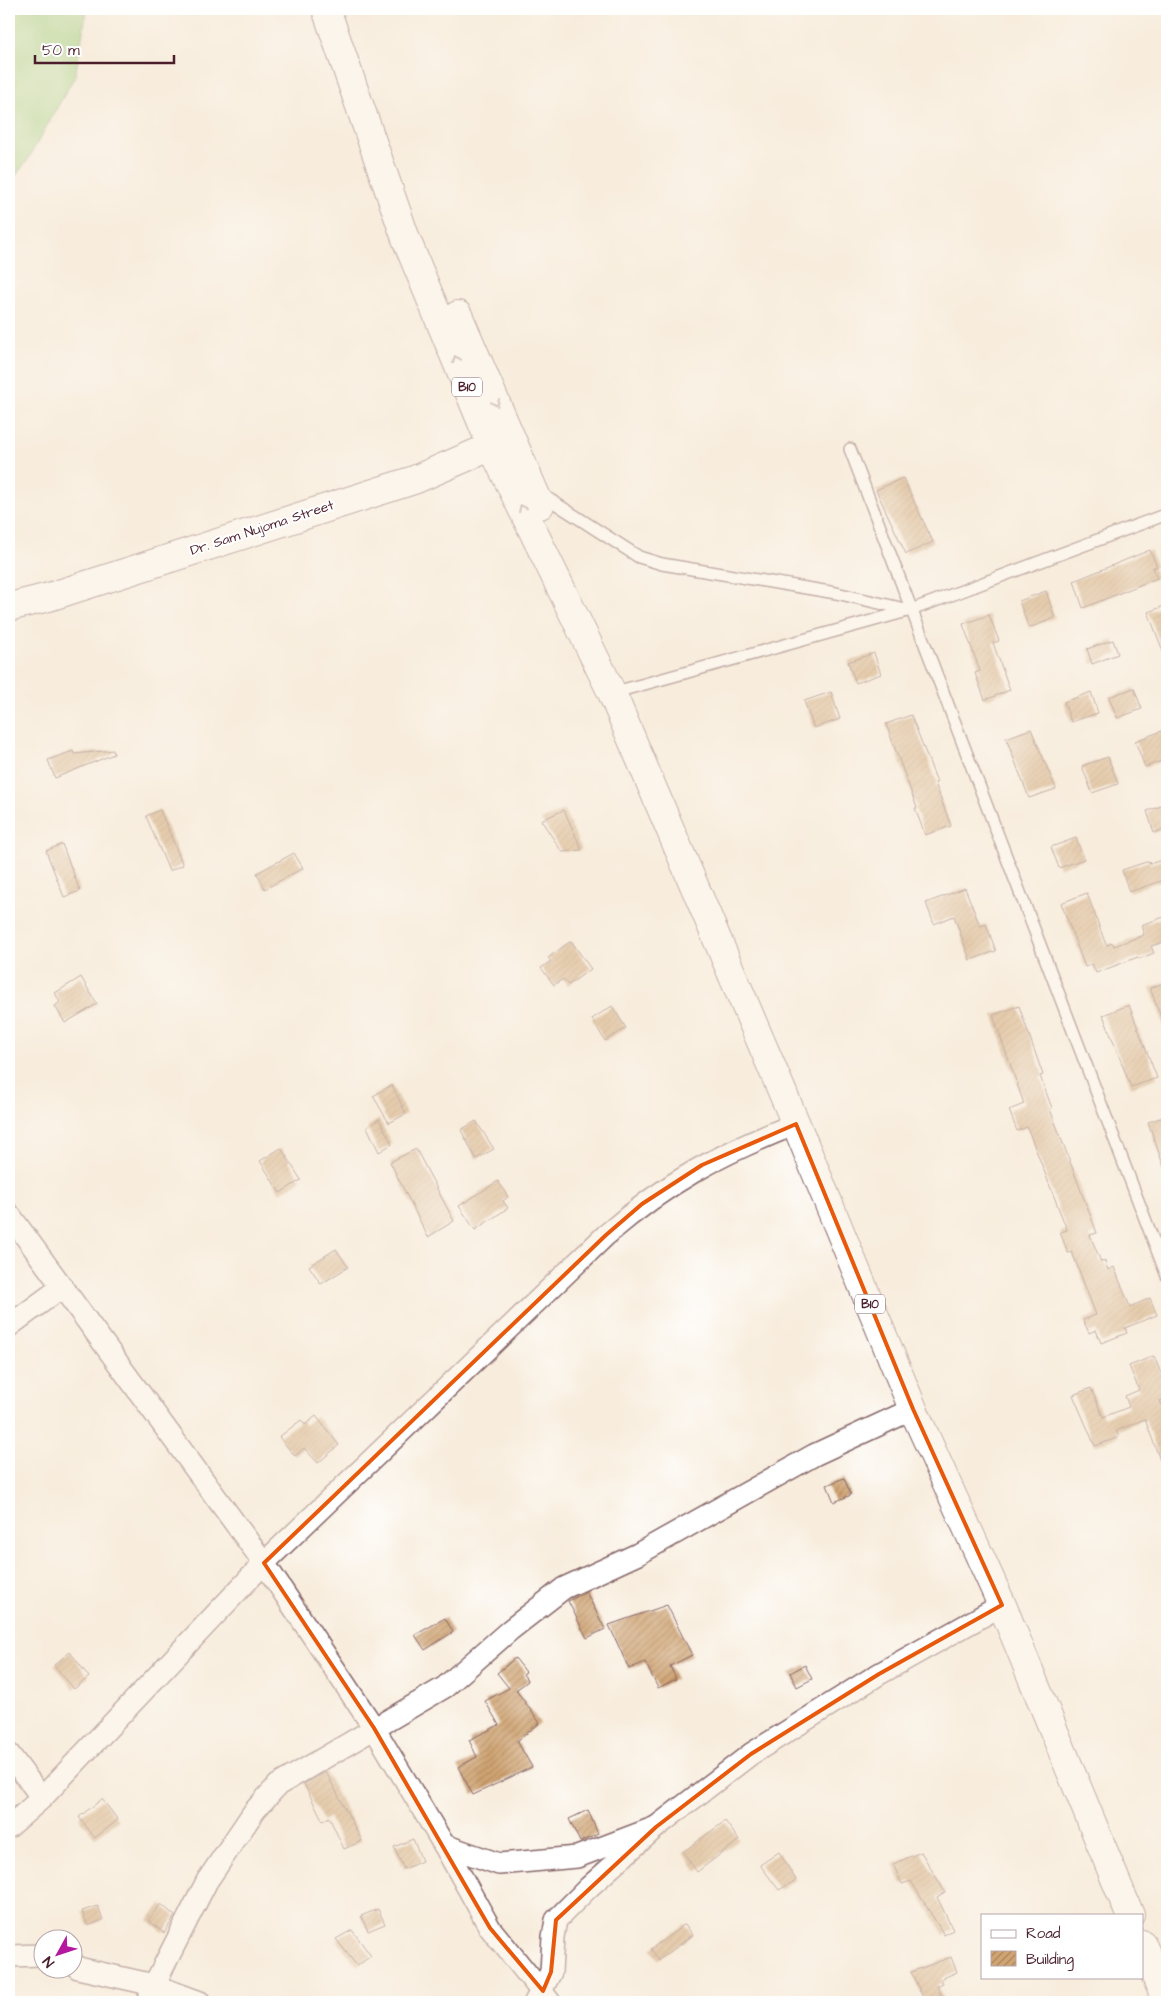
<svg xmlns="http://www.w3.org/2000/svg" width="1176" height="2011" viewBox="0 0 1176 2011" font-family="'Architects Daughter',sans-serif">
	<defs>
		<pattern id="building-hatch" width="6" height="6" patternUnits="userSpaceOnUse" patternTransform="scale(1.25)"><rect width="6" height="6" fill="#d0a472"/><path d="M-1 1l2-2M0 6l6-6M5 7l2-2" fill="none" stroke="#ab855e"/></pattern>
	</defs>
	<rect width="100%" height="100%" fill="#fff"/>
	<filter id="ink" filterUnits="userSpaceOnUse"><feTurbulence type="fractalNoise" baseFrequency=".02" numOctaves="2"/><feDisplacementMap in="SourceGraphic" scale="10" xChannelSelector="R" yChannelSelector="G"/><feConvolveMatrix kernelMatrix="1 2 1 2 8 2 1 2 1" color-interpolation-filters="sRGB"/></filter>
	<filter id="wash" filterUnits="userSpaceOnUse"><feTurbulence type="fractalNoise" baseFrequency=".0096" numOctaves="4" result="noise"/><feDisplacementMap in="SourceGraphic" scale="20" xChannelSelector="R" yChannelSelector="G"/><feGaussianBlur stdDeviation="1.12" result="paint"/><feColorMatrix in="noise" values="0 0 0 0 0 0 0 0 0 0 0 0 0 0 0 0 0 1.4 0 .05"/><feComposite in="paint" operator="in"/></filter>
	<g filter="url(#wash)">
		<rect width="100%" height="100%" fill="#f8eddd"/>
		<!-- grass -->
		<path fill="#9fd080" stroke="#747856" d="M9,9h78l-12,67 -48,85 -18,23z"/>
		<g id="blocks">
			<!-- building -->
			<g fill="url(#building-hatch)">
				<path d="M903,478l30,64 -27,12 -30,-64z"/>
				<path d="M1150,550l7,17h-4l4,11 -74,30 -9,-27z"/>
				<path d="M1046,591l9,27 -26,10 -10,-27z"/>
				<path d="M1167,605v54h-1l-18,-47z"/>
				<path d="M989,615l10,26 -6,2 17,47 -25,10 -10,-27 5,-2 -17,-47z"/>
				<path d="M1113,640l5,14 -26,10 -5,-15z"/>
				<path d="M874,653l7,21 -25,9 -8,-21z"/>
				<path d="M1134,688l8,21 -25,9 -8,-21z"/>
				<path d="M831,692l9,27 -26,9 -10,-27z"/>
				<path d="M1091,692l7,21 -27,9 -7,-20z"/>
				<path d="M911,715l26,67 -2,1 16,43 -26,9 -10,-27h2l-31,-84z"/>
				<path d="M1031,729l25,60 -27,9 -23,-60z"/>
				<path d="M1167,729v30l-22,8 -10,-26z"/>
				<path d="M113,750l1,4 -59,24 -7,-18 25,-9 1,3z"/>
				<path d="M1108,757l10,27 -26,9 -10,-27z"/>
				<path d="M1167,804v24l-13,5 -7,-22z"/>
				<path d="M160,810l23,55 -14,6 -23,-55z"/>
				<path d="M564,810l18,40 -20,2 -21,-32z"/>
				<path d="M1076,838l8,21 -25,9 -8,-21z"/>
				<path d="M62,844l18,47 -16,6 -18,-46z"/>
				<path d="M294,853l9,15 -38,21 -8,-16z"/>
				<path d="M1167,858v21l-38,13 -7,-22 27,-9 1,3z"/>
				<path d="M965,888l15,38 6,-2 10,27 -26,9 -16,-44 -20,8 -8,-21z"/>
				<path d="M1087,893l19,52 7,-2 1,3 30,-11 -3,-10 26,-9v25l-16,5 3,7 -15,6 -1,-2 -42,16 -4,-9 -7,3 -24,-64z"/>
				<path d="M571,941l20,28 -23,16 -5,-6 -9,6 -13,-17 10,-7 -3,-3z"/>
				<path d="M81,977l16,27 -32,19 -10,-17 5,-4 -5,-9z"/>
				<path d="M1167,982v49h-1l-16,-43z"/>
				<path d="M1129,1005l28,73 -26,9 -28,-72z"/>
				<path d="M612,1006l14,22 -21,13 -13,-22z"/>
				<path d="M1019,1006l24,69 -3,1 12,32 -2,1 47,124 -7,2 11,27 4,-1 3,9 6,-3 16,40 20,-9 7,17 -32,13 2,5 -26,10 -5,-13 -7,3 -6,-13 13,-5 -24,-63 -4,1 -8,-21 7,-2 -40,-103 -10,4 -8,-21 15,-6 -31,-89z"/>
				<path d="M392,1085l14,29 -17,9 -16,-27z"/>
				<path d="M1167,1116v54h-2l-17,-48z"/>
				<path d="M379,1119l13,25 -13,8 -12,-25z"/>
				<path d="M476,1121l18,28 -18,10 -15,-29z"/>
				<path d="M281,1148l20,32 -21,13 -20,-32z"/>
				<path d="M416,1149l38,72 -26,16 -38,-75z"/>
				<path d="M498,1181l10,16 -5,4 5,7 -33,22 -16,-24z"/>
				<path d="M336,1249l12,18 -27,17 -12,-18z"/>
				<path d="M1154,1356l13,32v10l-7,3 7,16v57h-2l-20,-55 -29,12 3,6 -24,9 -22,-51 18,-7 12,29 26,-10 -4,-11 14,-6 -10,-24z"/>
				<path d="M316,1416l23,29 -21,18 -14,-15 -9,8 -16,-19 22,-17 4,5z"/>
				<path d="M844,1478l7,17 -17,7 -7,-17z"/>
				<path d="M586,1592l19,37 -18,9 -19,-37z"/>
				<path d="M667,1605l25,50 -22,11 6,13 -18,9 -13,-26 -16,7 -20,-44z"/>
				<path d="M445,1618l8,14 -28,18 -10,-15z"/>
				<path d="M70,1652l19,25 -15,12 -20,-24z"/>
				<path d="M515,1658l11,14 -3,2 5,7 -12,9 24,33 -23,18 15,26 -59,28 -15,-28 19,-10 -8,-17 30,-15 -14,-24 24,-13 -12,-15z"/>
				<path d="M805,1665l7,14 -15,8 -7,-14z"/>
				<path d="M326,1772l36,69 -18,8 -15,-32 -6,4 -19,-37z"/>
				<path d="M102,1799l16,21 -23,18 -16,-21z"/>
				<path d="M588,1810l10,24 -18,8 -11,-23z"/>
				<path d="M725,1821l14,19 -42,32 -14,-20z"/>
				<path d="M413,1839l9,22 -18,8 -10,-22z"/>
				<path d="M779,1852l17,28 -17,10 -19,-25z"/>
				<path d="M921,1852l24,40 -8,5 16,33 -9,5 -33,-54 -9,3 -9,-20z"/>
				<path d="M161,1904l14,12 -11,17 -16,-13z"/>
				<path d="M98,1906l5,14 -15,6 -6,-15z"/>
				<path d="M378,1909l7,15 -17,7 -7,-15z"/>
				<path d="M685,1924l8,11 -34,25 -8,-11z"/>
				<path d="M352,1930l19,26 -14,10 -21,-27z"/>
				<path d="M951,1957l6,15 -16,7 2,4 -6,3 8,16h-20l-14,-30z"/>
			</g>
		</g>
	</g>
	<g filter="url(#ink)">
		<use href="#blocks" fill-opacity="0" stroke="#876769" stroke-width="1"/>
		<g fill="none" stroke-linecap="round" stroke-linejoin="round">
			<!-- service casing -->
			<g stroke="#876769" stroke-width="14">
				<g id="service">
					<path d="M850,449l317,827"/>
					<path d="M541,494l98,63 23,7 174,29 73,17"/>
					<path d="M612,693l299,-83 256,-96"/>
				</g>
			</g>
			<!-- minor casing -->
			<g stroke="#876769" stroke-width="24">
				<g id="minor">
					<path d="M9,1214l255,349 110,165 70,117 55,19 78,-7 79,-30"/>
					<path d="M9,1326l53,-39"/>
					<path d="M9,1754l33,44"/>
					<path d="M9,1827l33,-29 222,-235 342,-328c63,-54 113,-81 190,-111"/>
					<path d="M444,1845l46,83 60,74"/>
					<path d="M9,1956l33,-1"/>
					<path d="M72,1962l6,6 76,17 46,17"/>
					<path d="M148,2002l6,-17 53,-104 48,-71 23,-25 167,-98 65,-57 54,-42 74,-34 176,-99 99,-46"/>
					<path d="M535,2002l16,-30 2,-35 3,-17 33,-33 67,-60 95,-73 128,-80 123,-69"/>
				</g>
			</g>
			<!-- tertiary casing -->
			<g stroke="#876769" stroke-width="30">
				<path id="tertiary" d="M9,607l40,-10 365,-117 97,-42"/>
			</g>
			<!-- trunk casing -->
			<g stroke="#876769" stroke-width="30">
				<g id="trunk">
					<path d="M326,9l80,230 86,208 120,246 184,431 117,285 89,196 128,310"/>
					<path d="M458,315l82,190"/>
					<path d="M1142,1944l25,58"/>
				</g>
			</g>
			<!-- service -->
			<use href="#service" stroke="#fff" stroke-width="11"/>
			<!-- minor -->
			<use href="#minor" stroke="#fff" stroke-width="21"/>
			<!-- tertiary -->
			<use href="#tertiary" stroke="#fff" stroke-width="28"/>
			<!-- trunk -->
			<use href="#trunk" stroke="#fff" stroke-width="28"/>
		</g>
		<!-- one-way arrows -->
		<defs><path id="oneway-chevron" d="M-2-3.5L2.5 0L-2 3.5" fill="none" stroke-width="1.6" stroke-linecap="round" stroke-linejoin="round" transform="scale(1.25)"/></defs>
		<g stroke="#ae9aa0">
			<use href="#oneway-chevron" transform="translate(456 359) rotate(-112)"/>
			<use href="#oneway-chevron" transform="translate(496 403) rotate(67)"/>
			<use href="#oneway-chevron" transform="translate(522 508) rotate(-116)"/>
		</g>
	</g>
	<!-- marked area -->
	<path d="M0 0H1176V2011H0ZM796,1124l117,285 89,196 -123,69 -128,80 -95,73 -100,93 -5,52 -8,19 -53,-63 -116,-200 -110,-165 342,-328 36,-31 60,-39z" fill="#f8eddd" fill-opacity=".55" fill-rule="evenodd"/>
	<path fill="none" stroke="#e8590c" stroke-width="4" stroke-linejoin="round" d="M796,1124l117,285 89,196 -123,69 -128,80 -95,73 -100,93 -5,52 -8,19 -53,-63 -116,-200 -110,-165 342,-328 36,-31 60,-39z"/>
	<g text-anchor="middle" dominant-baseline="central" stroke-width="4" stroke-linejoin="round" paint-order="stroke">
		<!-- shield labels -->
		<g fill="#fff" stroke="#80626b" stroke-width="1">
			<rect x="452" y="377.5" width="30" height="19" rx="4"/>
			<rect x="855" y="1294.5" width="30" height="19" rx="4"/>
		</g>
		<g font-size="12" font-weight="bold" fill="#4a1f2b">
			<text x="467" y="387">B10</text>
			<text x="870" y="1304">B10</text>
		</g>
		<!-- street labels -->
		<g font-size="14" fill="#4a1f2b" stroke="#fff">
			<text transform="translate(262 528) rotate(-18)">Dr. Sam Nujoma Street</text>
		</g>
	</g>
	<!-- margin -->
	<rect width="1176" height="2011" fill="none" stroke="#fff" stroke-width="30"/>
	<!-- legend -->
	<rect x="981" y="1914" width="162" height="65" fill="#ffffff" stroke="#b7a5aa"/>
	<rect x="991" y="1930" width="25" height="8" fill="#ffffff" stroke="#b7a5aa"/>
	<text x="1026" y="1938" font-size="15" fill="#4a1f2b">Road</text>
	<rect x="991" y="1951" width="25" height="15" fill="url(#building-hatch)" stroke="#b7a5aa"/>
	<text x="1026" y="1964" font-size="15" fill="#4a1f2b">Building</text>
	<!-- north arrow -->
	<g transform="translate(58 1954) rotate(230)"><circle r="24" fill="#ffffff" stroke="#b7a5aa"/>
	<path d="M0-4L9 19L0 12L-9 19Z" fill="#b5179e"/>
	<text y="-8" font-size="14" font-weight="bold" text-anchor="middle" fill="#4a1f2b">N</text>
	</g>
	<!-- scale -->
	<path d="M35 55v8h139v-8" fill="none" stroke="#4a1f2b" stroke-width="2.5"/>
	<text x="42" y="55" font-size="15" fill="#4a1f2b" stroke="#ffffff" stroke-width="4" paint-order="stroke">50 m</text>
</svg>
